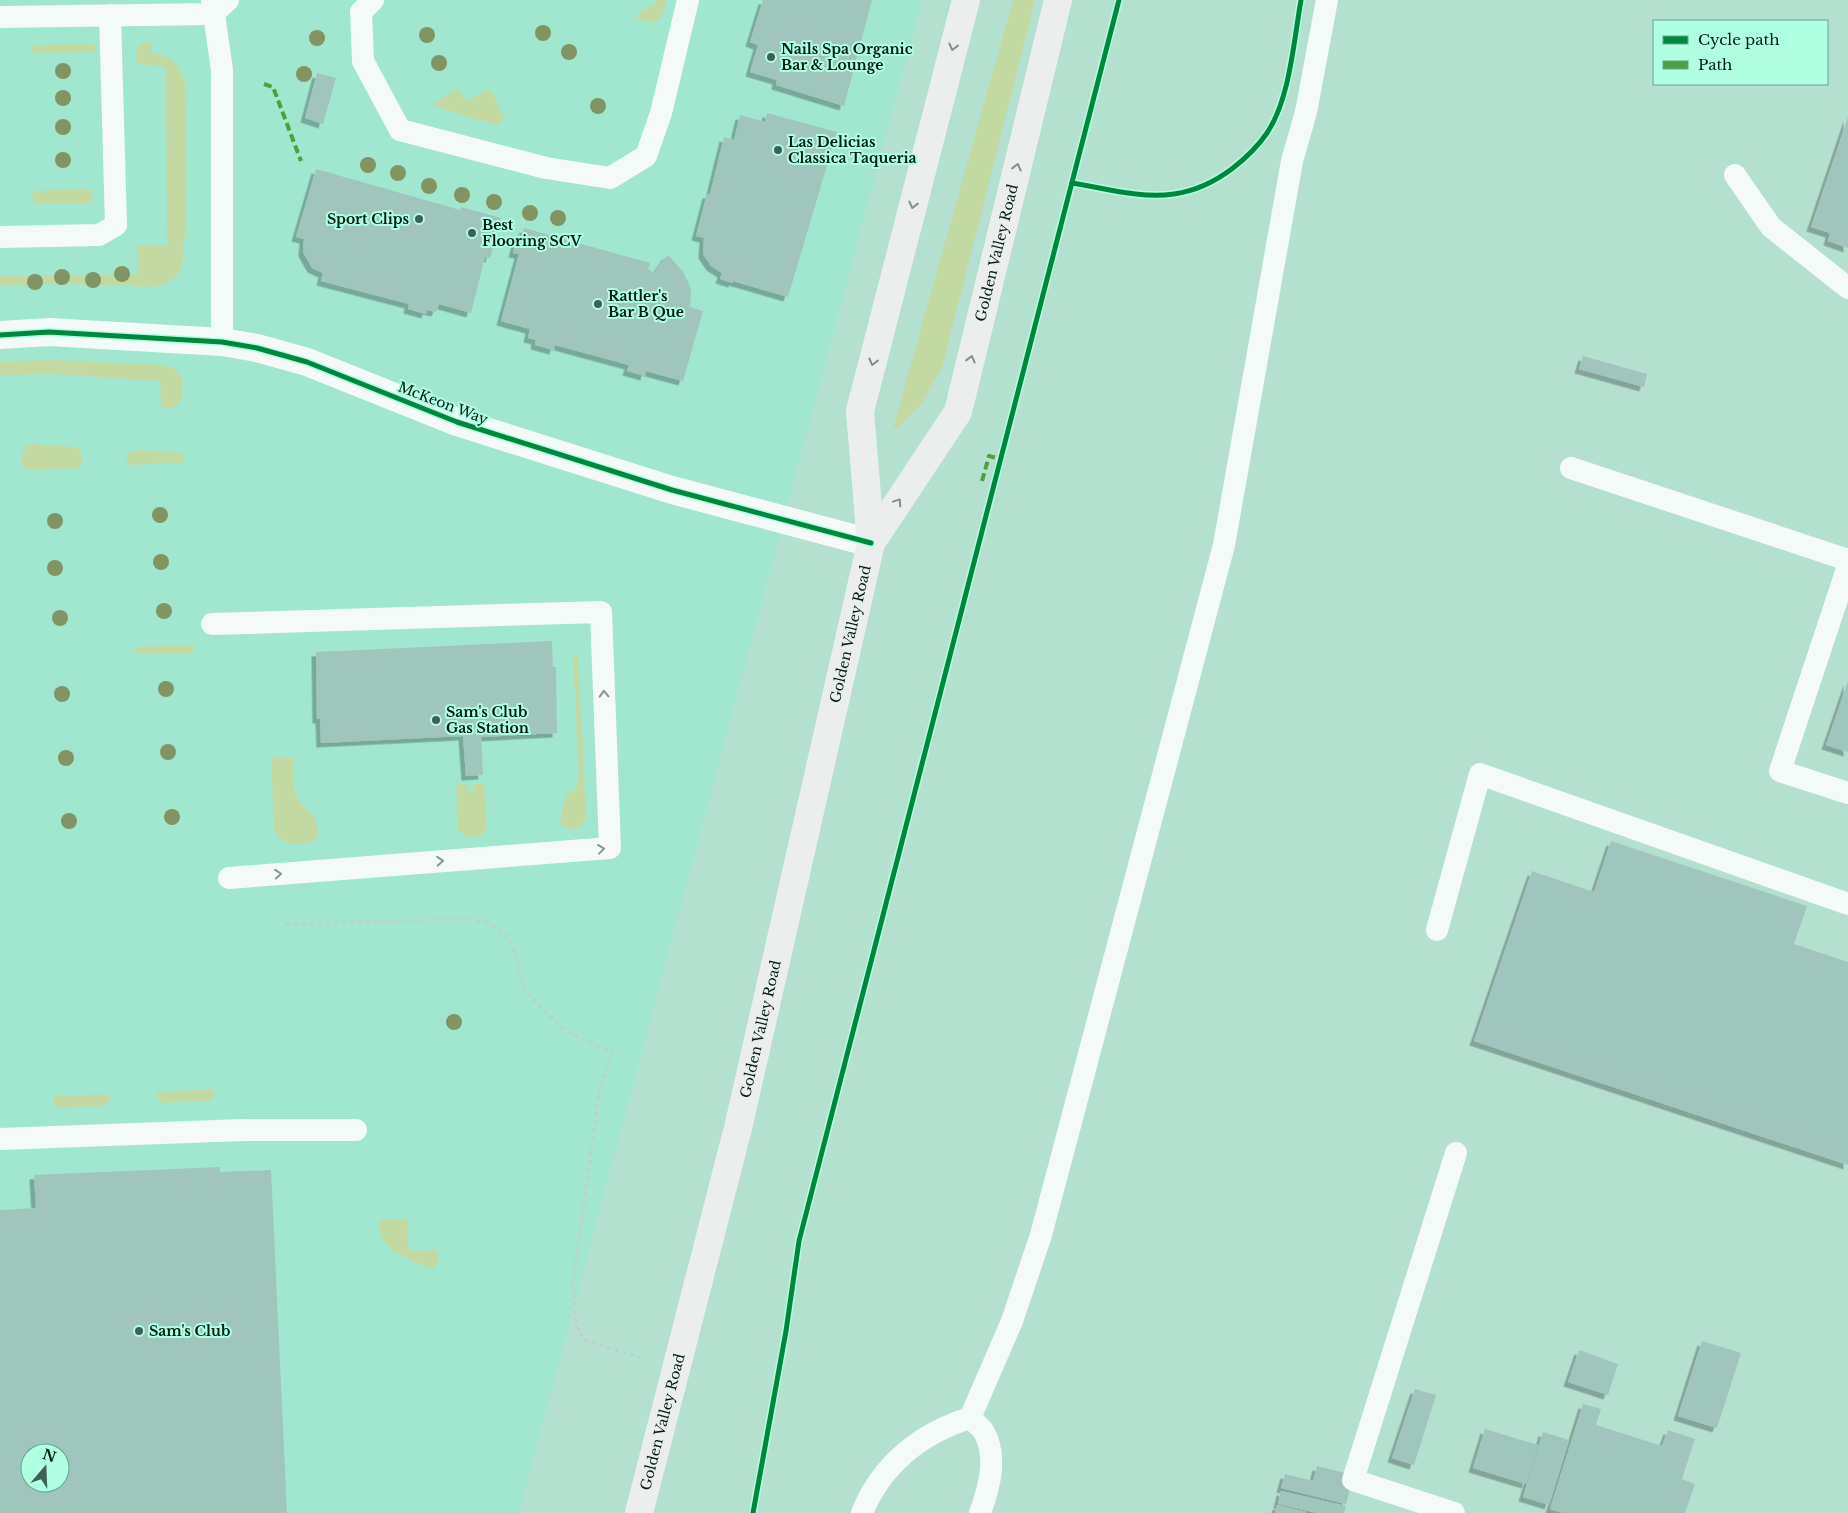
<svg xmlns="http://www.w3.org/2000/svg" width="1848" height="1513" viewBox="0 0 1848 1513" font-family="'Libre Baskerville',serif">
	<defs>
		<filter id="shadow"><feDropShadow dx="-4.5" dy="4.5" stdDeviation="0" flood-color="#0004"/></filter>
	</defs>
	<rect width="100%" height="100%" fill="#b4e0d0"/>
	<!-- built -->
	<path fill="#a1e6ce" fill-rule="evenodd" d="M0,0h922l-403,1513h-519zM30,1453h30v30h-30z"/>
	<!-- green -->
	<g fill="#c3d9a2">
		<path d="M655,0h12c-6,20 -9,29 -31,17l-1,-1 21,-13z"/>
		<path d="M1013,0h22l-93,368 -21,36 -23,24h-5z"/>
		<path d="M152,42v11c20,3 27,11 33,30l1,137 -4,45 -5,10 -8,7 -15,5 -88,-3 -66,1v-9l137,-2v-28h30l-1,-180 -29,-2 -1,-15 6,-6z"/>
		<path d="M92,44l3,2 -1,6 -59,1 -3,-2 1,-5 4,-1z"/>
		<path d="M458,89l9,12 20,-11 4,1 13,27 -7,7 -64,-19 2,-3z"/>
		<path d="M91,189l2,7 -2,7h-54l-4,-3 -1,-9z"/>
		<path d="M52,360l114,5c20,7 18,20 14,38l-6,4h-13l-1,-26 -108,-7 -52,1v-13z"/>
		<path d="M32,444l43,3 7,6 -1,13 -3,2 -51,2 -4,-4 -2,-12 6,-9z"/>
		<path d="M137,450l43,3 4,3v4l-3,3 -52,2 -3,-5 2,-7z"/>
		<path d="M190,645l3,1 1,5 -3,2 -55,1v-6l2,-1z"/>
		<path d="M576,652l2,3 8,159c-2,15 -15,21 -26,9l4,-24 13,-13 2,-11 -6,-121z"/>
		<path d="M271,758h22c0,11 -1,25 2,35 5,19 30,20 21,47 -16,7 -36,6 -42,-11z"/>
		<path d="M467,784v7l7,-1v-6h10l3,44 -7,9h-13l-9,-7 -2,-45z"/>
		<path d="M213,1090l2,4 -6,7 -47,2 -6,-7 3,-5z"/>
		<path d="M107,1094l4,4 -5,7 -46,3 -5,-3 -2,-5 3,-4z"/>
		<path d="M407,1219l2,32 27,-1 3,12 -7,7c-22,-9 -53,-18 -53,-47l4,-2z"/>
	</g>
	<!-- building -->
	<g fill="#a0c5bd" fill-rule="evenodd" filter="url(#shadow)">
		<path d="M763,0h109l-28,106 -68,-21 1,-5 -27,-8 8,-27 -8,-3z"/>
		<path d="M317,73l19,5 -13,46 -18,-6z"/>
		<path d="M767,113l70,19 -49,165 -55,-16v2l-13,-4 2,-6 -11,-7 -8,-12 1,-16 -8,-2 11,-42h3l14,-57 10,3 6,-25 25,7z"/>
		<path d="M1848,117v131l-20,-7 2,-8 -19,-6z"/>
		<path d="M316,169l144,41 1,-3 40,11 -11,40 -5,-1 -14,56 -32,-9 -3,8 -9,-2 -1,4 -18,-5 1,-5 -88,-23 2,-8 -11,-5 -9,-16 1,-13 -8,-2z"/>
		<path d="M524,228l126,35 -2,6 6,4 13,-18 4,3 12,14 5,10 3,8 -1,17 13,4 -20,70 -37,-10 -1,5 -18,-5 2,-6 -74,-20 -1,5 -19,-5 1,-5 -8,-2 2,-9 -29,-8 18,-67 -6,-1 5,-19 4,2z"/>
		<path d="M1583,356l64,18 -3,13 -65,-18z"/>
		<path d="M552,641l1,26h3l1,66 -76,4 2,38 -17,1 -3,-40 -142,7 -1,-24h-3l-1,-67z"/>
		<path d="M1848,681v71l-22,-7z"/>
		<path d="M1611,841l196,65 -13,38 54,18v203l-374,-124 58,-170 62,21z"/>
		<path d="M220,1167v5l51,-2 16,343h-287v-303l36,-2 -2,-33zM30,1453h30v30h-30z"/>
		<path d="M1702,1341l39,12 -24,75 -39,-12z"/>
		<path d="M1579,1350l39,14 -10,31 -40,-13z"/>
		<path d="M1415,1389l21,6 -22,70 -22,-7z"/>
		<path d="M1583,1404l18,5 -5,16 66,21 6,-16 27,9 -13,40 13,5 -10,29h-122l-13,-4z"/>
		<path d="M1485,1429l53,16 -12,39 -53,-16z"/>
		<path d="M1543,1432l26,8 -20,65 -26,-8z"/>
		<path d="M1317,1466l37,9 -8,29 -65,-16 4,-14 28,7z"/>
		<path d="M1281,1491l65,15 -2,7h-27l-39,-9z"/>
		<path d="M1277,1505l29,7v1h-31z"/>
	</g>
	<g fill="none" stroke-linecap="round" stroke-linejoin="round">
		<!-- path -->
		<path stroke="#c1cfca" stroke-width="3" stroke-dasharray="4 4" stroke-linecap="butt" d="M285,924l183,-5 21,4 17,12 10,21 8,34 40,40 49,23 -14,40 -26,189 3,42 7,16 63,19"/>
		<!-- service -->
		<g stroke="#f4faf8" stroke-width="22">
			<path d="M212,0l10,70v272"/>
			<path d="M373,0l-12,12 2,49 37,69 146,38 64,10 36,-22 15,-43 27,-113"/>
			<path d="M0,17l213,-3 15,-14"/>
			<path d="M1735,175l36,52 77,61"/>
			<path d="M0,237l99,-2 17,-10 -6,-210"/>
			<path d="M1571,468l277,92"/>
			<path d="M1848,566l-68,205 68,22"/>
			<path d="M212,624l389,-12 9,236 -381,30"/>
			<path d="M1437,930l43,-156 368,130"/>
			<path d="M0,1139l243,-9h113"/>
			<path d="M970,1418l42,-97 29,-86 183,-690 68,-384 14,-49 21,-112"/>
			<path d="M862,1513c19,-48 59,-80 108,-95 4,4 11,9 14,14 14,25 5,56 -4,81"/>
			<path d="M1454,1513l-101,-33 103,-327"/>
		</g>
		<!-- tertiary -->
		<path stroke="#f4faf8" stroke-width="28" d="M0,335l49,-3 173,10 35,6 50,14 150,60 215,68 199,53"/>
		<!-- primary -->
		<g stroke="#eceeee" stroke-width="28">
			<path id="s1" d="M871,543l87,-131 100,-412"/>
			<path id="s2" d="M639,1513l99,-385 133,-585 -11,-132 106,-411"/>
		</g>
		<!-- quiet -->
		<g stroke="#4ba13f" stroke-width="4" stroke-dasharray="8 4" stroke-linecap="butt">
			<path d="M264,84l9,3 28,74"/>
			<path d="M982,481l7,-25 12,3"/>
		</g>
		<!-- cycleway casing -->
		<g stroke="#afffe3" stroke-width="8">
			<g id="cycleway">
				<path d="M1072,183c32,5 69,16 102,11 21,-3 42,-13 59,-26 13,-10 25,-22 34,-35 23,-34 27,-94 34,-133"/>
				<path d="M0,335l49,-3 173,10 35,6 50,14 150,60 215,68 199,53"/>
				<path d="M753,1513l33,-182 13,-90 320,-1241"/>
			</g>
		</g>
		<!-- cycleway -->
		<use href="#cycleway" stroke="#00873e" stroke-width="5"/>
	</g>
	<!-- trees -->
	<g fill="#809464">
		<circle cx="543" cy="33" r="8"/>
		<circle cx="427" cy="35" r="8"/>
		<circle cx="317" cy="38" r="8"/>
		<circle cx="569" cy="52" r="8"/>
		<circle cx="439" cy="63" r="8"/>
		<circle cx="63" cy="71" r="8"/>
		<circle cx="304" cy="74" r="8"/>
		<circle cx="63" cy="98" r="8"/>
		<circle cx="598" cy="106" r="8"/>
		<circle cx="63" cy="127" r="8"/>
		<circle cx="63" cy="160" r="8"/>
		<circle cx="368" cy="165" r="8"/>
		<circle cx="398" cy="173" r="8"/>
		<circle cx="429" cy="186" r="8"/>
		<circle cx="462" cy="195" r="8"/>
		<circle cx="494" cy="202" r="8"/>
		<circle cx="530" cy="213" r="8"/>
		<circle cx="558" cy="218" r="8"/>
		<circle cx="122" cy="274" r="8"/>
		<circle cx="62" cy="277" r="8"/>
		<circle cx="93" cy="280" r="8"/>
		<circle cx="35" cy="282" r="8"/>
		<circle cx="160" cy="515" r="8"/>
		<circle cx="55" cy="521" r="8"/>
		<circle cx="161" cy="562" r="8"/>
		<circle cx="55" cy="568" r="8"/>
		<circle cx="164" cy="611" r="8"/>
		<circle cx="60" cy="618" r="8"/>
		<circle cx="166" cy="689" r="8"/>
		<circle cx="62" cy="694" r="8"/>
		<circle cx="168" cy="752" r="8"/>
		<circle cx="66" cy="758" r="8"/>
		<circle cx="172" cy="817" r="8"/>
		<circle cx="69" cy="821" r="8"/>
		<circle cx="454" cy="1022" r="8"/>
	</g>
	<!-- one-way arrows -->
	<defs><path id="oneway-chevron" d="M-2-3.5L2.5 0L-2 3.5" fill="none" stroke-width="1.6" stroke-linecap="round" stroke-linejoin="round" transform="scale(1.25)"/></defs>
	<g stroke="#82908b">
		<use href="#oneway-chevron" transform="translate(953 47) rotate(104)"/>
		<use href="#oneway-chevron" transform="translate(1017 167) rotate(-76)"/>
		<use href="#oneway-chevron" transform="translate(913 205) rotate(104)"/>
		<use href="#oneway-chevron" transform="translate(971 359) rotate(-76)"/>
		<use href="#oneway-chevron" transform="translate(873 362) rotate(104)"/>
		<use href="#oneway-chevron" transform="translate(898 502) rotate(-56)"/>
	</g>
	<g stroke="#869691">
		<use href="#oneway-chevron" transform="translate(604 694) rotate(-92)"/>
		<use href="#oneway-chevron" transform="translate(601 849) rotate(-7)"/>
		<use href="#oneway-chevron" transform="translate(440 861) rotate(-4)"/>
		<use href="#oneway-chevron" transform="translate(278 874) rotate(-4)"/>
	</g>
	<!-- markers -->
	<g fill="#3f6155" stroke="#afffe3" stroke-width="2">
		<circle cx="771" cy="57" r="5"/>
		<circle cx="778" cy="150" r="5"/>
		<circle cx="419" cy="219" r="5"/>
		<circle cx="472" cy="233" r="5"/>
		<circle cx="598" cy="304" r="5"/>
		<circle cx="436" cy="720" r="5"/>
		<circle cx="139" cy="1331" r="5"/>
	</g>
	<g text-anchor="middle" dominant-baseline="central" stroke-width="4" stroke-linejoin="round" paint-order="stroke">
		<!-- poi labels -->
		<g font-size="14" font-weight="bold" fill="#001c13" stroke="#afffe3" text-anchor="start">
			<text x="781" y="49">Nails Spa Organic<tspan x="781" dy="16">Bar &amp; Lounge</tspan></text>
			<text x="788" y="142">Las Delicias<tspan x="788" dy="16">Classica Taqueria</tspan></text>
			<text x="409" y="219" text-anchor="end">Sport Clips</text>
			<text x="482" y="225">Best<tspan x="482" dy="16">Flooring SCV</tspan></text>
			<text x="608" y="296">Rattler's<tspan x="608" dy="16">Bar B Que</tspan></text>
			<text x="446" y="712">Sam's Club<tspan x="446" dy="16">Gas Station</tspan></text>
			<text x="149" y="1331">Sam's Club</text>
		</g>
		<!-- street labels -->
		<g font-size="14" fill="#001c13" stroke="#afffe3">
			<text stroke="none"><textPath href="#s1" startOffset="321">Golden Valley Road</textPath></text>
			<text transform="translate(443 403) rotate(21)">McKeon Way</text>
			<text stroke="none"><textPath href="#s2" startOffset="904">Golden Valley Road</textPath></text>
			<text stroke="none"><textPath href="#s2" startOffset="499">Golden Valley Road</textPath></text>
			<text stroke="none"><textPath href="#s2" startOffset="94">Golden Valley Road</textPath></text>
		</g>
	</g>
	<!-- legend -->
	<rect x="1653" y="20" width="175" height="65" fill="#afffe3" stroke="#69a490"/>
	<rect x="1663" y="36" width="25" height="8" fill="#00873e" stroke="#69a490"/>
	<text x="1698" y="45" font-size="15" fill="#001c13">Cycle path</text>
	<rect x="1663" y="61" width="25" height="8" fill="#4ba13f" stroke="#69a490"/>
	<text x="1698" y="70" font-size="15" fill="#001c13">Path</text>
	<!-- north arrow -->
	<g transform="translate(45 1468) rotate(19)"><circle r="24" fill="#afffe3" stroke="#69a490"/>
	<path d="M0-4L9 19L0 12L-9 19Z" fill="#3f6155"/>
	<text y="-8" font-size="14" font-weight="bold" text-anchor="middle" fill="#001c13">N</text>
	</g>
</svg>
